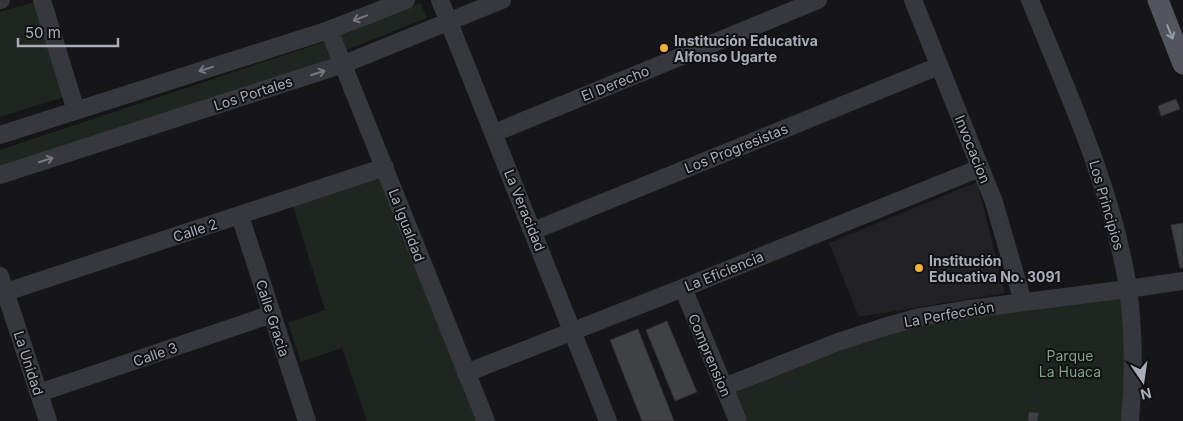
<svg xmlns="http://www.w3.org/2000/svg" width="1183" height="421" viewBox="0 0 1183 421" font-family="Inter,sans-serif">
	<rect width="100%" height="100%" fill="#161618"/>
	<!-- built -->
	<path fill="#222225" d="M977,182l28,111 -146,24 -30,-74z"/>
	<!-- green -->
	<g fill="#1e261f">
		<path d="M35,2l32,94 -67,21v-105z"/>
		<path d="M420,3l7,15 -81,32 -8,-17z"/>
		<path d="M324,42l9,17 -333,110v-19z"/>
		<path d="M379,177l101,244h-113l-25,-73 -41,14 -13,-39 37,-13 -32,-104z"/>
		<path d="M1120,299l6,7 1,115h-381l-12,-29 136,-54 45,-11 54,-10z"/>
	</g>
	<!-- building -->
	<g fill="#404145" stroke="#303034">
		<path d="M1176,99l4,10 -19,7 -3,-10z"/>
		<path d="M1183,223v45h-3l-9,-43z"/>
		<path d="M667,321l30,71 -22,9 -29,-71z"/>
		<path d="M638,329l36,92h-32l-32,-81z"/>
		<path d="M1029,412l10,1 -2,8h-9z"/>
	</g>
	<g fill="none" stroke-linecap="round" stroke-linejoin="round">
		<!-- minor -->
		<g stroke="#37383d" stroke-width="18">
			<path d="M0,0h1"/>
			<path d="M42,0l34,111"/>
			<path d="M440,0l168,421"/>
			<path d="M913,0l81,202 29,100"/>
			<path d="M1030,0c38,94 82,187 98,288 6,44 6,89 2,133"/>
			<path d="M329,30l157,391"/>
			<path d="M494,133l324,-133"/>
			<path d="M0,135l329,-105 77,-30"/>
			<path d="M0,175l344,-111 158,-64"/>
			<path d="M240,216l67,205"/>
			<path d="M533,231l406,-165"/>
			<path d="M0,276l48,145"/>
			<path d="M683,288l55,133"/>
			<path d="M6,292l379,-125"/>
			<path d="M466,373l217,-85 297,-120"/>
			<path d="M724,387l114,-45 43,-14 35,-10 54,-9 158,-20 55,-8"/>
			<path d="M39,393l233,-79"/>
		</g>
		<!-- major -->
		<path stroke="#53555c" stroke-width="21" d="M1158,0l25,64"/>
	</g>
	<!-- one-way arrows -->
	<defs><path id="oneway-shaft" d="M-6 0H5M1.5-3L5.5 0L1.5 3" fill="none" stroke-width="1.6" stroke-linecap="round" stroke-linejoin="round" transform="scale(1.25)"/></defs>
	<g stroke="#757881">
		<use href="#oneway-shaft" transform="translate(360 18) rotate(159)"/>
		<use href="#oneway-shaft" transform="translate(206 69) rotate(162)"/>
		<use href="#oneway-shaft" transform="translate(318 73) rotate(-18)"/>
		<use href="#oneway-shaft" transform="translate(46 160) rotate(-18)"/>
	</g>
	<use stroke="#979ba6" href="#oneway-shaft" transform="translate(1170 32) rotate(68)"/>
	<!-- markers -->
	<g fill="#f2b134" stroke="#111113" stroke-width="2">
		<circle cx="664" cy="48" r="5"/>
		<circle cx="919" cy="268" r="5"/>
	</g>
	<g text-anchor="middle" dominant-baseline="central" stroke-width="4" stroke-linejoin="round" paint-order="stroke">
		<!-- poi labels -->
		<g font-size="14" font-weight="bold" fill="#a8adb8" stroke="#111113" text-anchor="start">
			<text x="674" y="40">Institución Educativa<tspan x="674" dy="16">Alfonso Ugarte</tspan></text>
			<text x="929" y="260">Institución<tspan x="929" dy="16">Educativa No. 3091</tspan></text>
		</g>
		<!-- street labels -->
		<g font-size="14" fill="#a8adb8" stroke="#111113">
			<text transform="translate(615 83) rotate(-22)">El Derecho</text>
			<text transform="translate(253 93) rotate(-18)">Los Portales</text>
			<text transform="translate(736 148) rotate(-22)">Los Progresistas</text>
			<text transform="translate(973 149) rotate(68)">Invocacion</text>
			<text transform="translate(1107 205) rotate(74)">Los Principios</text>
			<text transform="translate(525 210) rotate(68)">La Veracidad</text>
			<text transform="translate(407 225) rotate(69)">La Igualdad</text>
			<text transform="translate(195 230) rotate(-18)">Calle 2</text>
			<text transform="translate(724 271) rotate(-22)">La Eficiencia</text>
			<text transform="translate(949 314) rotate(-10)">La Perfección</text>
			<text transform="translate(273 318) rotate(72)">Calle Gracia</text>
			<text transform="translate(155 354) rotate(-19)">Calle 3</text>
			<text transform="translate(710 355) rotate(67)">Comprension</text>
			<text transform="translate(29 363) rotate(72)">La Unidad</text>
		</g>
		<!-- park labels -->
		<g font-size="14" fill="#7fa381" stroke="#111113">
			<text x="1070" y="355">Parque<tspan x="1070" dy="16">La Huaca</tspan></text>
		</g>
	</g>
	<!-- north arrow -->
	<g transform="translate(1143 381) rotate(167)" stroke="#111113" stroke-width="4" paint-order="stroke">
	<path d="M0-4L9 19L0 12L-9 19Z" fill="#a8adb8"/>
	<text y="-8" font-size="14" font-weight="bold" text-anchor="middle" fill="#a8adb8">N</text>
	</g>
	<!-- scale -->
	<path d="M18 38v8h100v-8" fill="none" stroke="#a8adb8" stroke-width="2.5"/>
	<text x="25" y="38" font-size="15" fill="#a8adb8" stroke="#111113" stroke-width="4" paint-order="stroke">50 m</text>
</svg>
